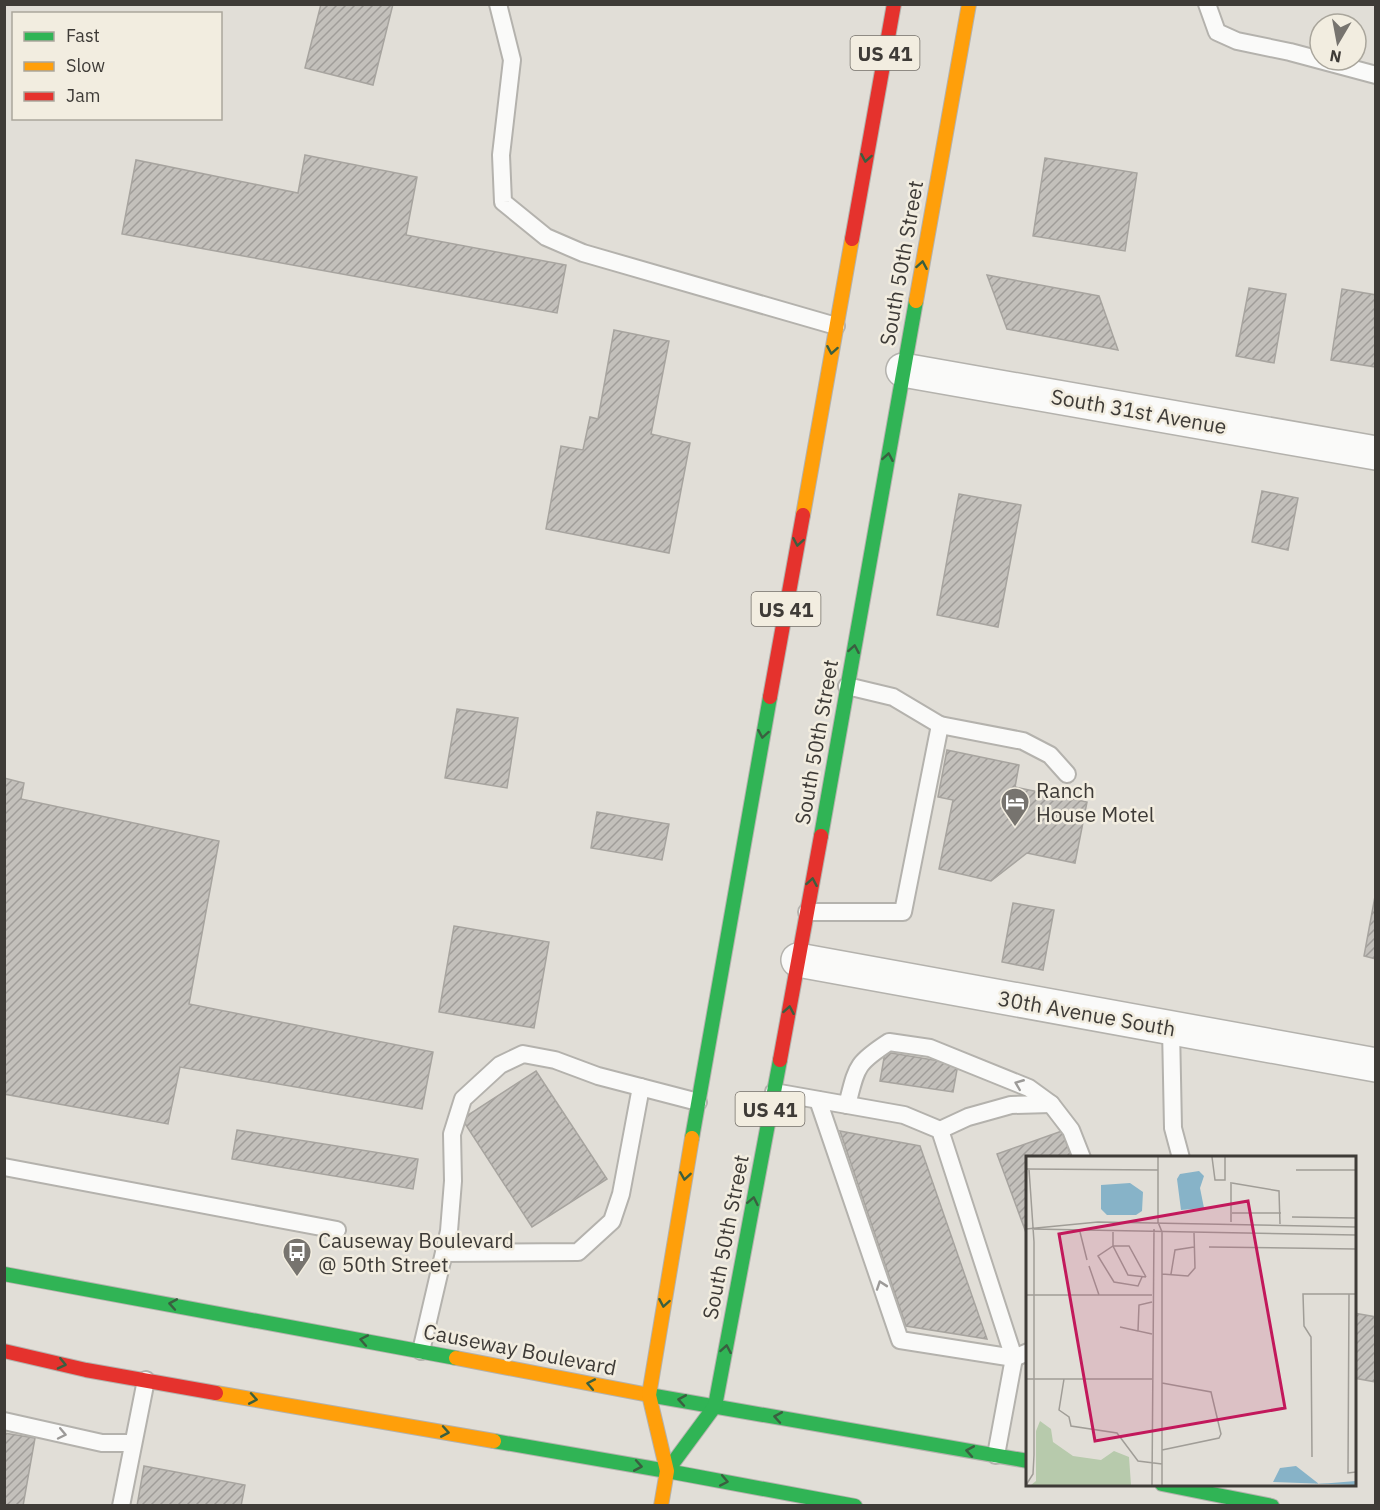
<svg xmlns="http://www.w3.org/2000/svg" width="1380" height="1510" viewBox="0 0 1380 1510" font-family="'IBM Plex Sans',sans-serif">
	<defs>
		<pattern id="building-hatch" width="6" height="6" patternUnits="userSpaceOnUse" patternTransform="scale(1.5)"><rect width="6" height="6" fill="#c3c0bb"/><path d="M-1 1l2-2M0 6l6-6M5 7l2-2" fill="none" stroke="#a09d99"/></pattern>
	</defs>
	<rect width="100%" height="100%" fill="#e1ded7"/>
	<!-- building -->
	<g fill="url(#building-hatch)" stroke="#a7a49f" stroke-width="1.5">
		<path d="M321,4h72l-20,81 -68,-17z"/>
		<path d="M305,155l112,22 -11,58 160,30 -9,48 -435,-79 14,-74 162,33z"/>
		<path d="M1045,158l92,15 -12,78 -92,-15z"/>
		<path d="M987,275l112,21 19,54 -111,-21z"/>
		<path d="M1249,288l37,6 -12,69 -38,-7z"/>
		<path d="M1342,289l34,6v72l-45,-7z"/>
		<path d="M614,330l55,11 -18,93 39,9 -21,110 -123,-24 15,-83 22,4 7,-33 8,2z"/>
		<path d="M1262,491l36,7 -10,52 -36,-8z"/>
		<path d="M959,494l62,11 -23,122 -61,-12z"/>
		<path d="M457,709l61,9 -11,70 -62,-10z"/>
		<path d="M947,750l72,15 -4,22 72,15 -12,61 -48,-10 -36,28 -52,-12 14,-69 -15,-3z"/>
		<path d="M4,778l20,5 -3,16 198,42 -30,163 244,48 -11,57 -242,-42 -12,57 -164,-30z"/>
		<path d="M597,812l72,12 -7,36 -71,-12z"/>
		<path d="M1376,891v68l-12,-3z"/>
		<path d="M1013,903l41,7 -11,60 -41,-8z"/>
		<path d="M454,926l95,16 -15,86 -95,-16z"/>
		<path d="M885,1052l73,12 -5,28 -73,-11z"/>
		<path d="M536,1071l71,108 -75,48 -70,-108z"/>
		<path d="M237,1130l181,29 -5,30 -181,-30z"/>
		<path d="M840,1131l80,15 67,193 -81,-13z"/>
		<path d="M1062,1131l10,27h-44v80l-31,-84z"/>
		<path d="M1354,1313l22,4v65l-22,-4z"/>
		<path d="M4,1433l31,5 -12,68h-19z"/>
		<path d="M144,1466l101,19 -4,21h-104z"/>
	</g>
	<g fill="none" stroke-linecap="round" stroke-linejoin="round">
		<!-- lane casing -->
		<g stroke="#b4b2ad" stroke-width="20">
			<g id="lane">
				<path d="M498,4l14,56 -11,95 2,47 43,35 37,16 253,73"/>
				<path d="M1207,4l10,28 20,9 53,11 86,23"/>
				<path d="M940,725l83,16 27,14 17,19"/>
				<path d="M807,912h96l37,-187 -47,-28 -46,-11"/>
				<path d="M1171,1028l2,100 8,30"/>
				<path d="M774,1092l130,23 36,15 74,228 -18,97"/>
				<path d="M818,1100l82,240 114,18 14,-6"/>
				<path d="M847,1105c10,-38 8,-41 42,-63l41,6 99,40 22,16 20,26 11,28"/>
				<path d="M940,1130l28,-13 43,-12 40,-1"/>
				<path d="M4,1167l333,63"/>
				<path d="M444,1253l134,-1 34,-31 9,-27 20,-107"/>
				<path d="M421,1351l28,-120 4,-50 -1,-47 11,-35 37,-34 23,-11 32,6 43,16 100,26"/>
				<path d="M4,1421l98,22h31"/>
				<path d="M121,1506l25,-126"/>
			</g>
		</g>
		<!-- street casing -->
		<g stroke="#b4b2ad" stroke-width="36">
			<g id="street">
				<path d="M903,370l473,83"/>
				<path d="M798,960l578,105"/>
			</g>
		</g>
		<!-- fast casing -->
		<g stroke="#b4b2ad" stroke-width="16">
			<g id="fast">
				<path d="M821,836l95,-535"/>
				<path d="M692,1138l78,-441"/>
				<path d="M4,1274l452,84"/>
				<path d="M649,1395l379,66"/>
				<path d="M494,1441l173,30"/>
				<path d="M667,1471l48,-65 65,-346"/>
				<path d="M667,1471l188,35"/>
				<path d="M1162,1484l110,22"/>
			</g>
		</g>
		<!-- slow casing -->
		<g stroke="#b4b2ad" stroke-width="16">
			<g id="slow">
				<path d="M916,301l53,-297"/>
				<path d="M803,515l49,-276"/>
				<path d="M456,1358l193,37"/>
				<path d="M216,1393l278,48"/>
				<path d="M661,1506l6,-35 -18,-76 43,-257"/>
			</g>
		</g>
		<!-- jam casing -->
		<g stroke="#b4b2ad" stroke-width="16">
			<g id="jam">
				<path d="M852,239l42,-235"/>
				<path d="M770,697l33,-182"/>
				<path d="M780,1060l41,-224"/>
				<path d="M4,1351l82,19 130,23"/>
			</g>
		</g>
		<!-- lane -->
		<use href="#lane" stroke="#fafaf9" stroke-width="16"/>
		<!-- street -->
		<use href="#street" stroke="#fafaf9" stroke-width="33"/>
		<!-- fast -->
		<use href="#fast" stroke="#30b455" stroke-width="14"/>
		<!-- slow -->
		<use href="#slow" stroke="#ff9f0a" stroke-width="14"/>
		<!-- jam -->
		<use href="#jam" stroke="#e5322d" stroke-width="14"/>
	</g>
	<!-- one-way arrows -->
	<defs><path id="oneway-chevron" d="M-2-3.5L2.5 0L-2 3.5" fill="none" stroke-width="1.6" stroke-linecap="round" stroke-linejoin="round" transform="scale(1.5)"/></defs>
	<g stroke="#3a5f40">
		<use href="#oneway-chevron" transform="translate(866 158) rotate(100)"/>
		<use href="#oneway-chevron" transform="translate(922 265) rotate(-80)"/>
		<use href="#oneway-chevron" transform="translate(832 350) rotate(100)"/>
		<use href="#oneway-chevron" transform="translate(888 457) rotate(-80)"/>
		<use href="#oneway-chevron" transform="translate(798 542) rotate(100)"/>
		<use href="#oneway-chevron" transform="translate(854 649) rotate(-80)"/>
		<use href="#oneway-chevron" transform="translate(763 734) rotate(100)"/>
		<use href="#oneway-chevron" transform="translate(812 882) rotate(-80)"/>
		<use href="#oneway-chevron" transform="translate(789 1010) rotate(-80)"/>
		<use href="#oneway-chevron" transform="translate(685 1176) rotate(99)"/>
		<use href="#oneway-chevron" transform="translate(753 1201) rotate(-79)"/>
		<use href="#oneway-chevron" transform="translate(664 1303) rotate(100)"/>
		<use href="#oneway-chevron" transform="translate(173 1304) rotate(-170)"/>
		<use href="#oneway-chevron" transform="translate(364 1340) rotate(-169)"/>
		<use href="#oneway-chevron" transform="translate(726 1349) rotate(-80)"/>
		<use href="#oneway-chevron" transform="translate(62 1364) rotate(13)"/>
		<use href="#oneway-chevron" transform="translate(591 1384) rotate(-169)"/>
		<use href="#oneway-chevron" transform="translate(253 1399) rotate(10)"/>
		<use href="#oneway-chevron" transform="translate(682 1400) rotate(-170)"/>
		<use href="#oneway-chevron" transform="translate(778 1417) rotate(-170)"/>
		<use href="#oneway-chevron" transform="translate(445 1432) rotate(10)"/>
		<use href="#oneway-chevron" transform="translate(970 1451) rotate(-170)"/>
		<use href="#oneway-chevron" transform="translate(638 1466) rotate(10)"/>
		<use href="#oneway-chevron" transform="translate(724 1481) rotate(11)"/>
	</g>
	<g stroke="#9c9a98">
		<use href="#oneway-chevron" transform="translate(1019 1084) rotate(-158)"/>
		<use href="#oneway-chevron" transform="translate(881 1285) rotate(-109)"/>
		<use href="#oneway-chevron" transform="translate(62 1434) rotate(12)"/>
	</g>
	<!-- icons -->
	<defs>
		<g id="hotel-pin" transform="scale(1.5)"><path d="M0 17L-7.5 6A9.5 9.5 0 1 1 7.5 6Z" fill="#77746f" stroke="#f2ede0"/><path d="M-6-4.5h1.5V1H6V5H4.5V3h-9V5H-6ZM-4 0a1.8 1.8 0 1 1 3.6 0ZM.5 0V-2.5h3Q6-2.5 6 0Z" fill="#fff"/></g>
		<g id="bus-pin" transform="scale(1.5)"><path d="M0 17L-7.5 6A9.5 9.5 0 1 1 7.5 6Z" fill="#77746f" stroke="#f2ede0"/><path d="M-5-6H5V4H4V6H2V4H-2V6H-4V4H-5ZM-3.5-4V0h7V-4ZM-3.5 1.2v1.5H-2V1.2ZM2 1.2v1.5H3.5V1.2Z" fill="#fff"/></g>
	</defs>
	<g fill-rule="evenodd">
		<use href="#hotel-pin" x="1015" y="802"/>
		<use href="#bus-pin" x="297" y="1252"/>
	</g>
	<g text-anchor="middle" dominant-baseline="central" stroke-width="5" stroke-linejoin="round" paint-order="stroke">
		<!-- shield labels -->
		<g fill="#f2ede0" stroke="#74706a" stroke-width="1.5">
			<rect x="850.5" y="36" width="69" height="34" rx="4.5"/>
			<rect x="751.5" y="592" width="69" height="34" rx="4.5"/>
			<rect x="735.5" y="1092" width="69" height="34" rx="4.5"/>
		</g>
		<g font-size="20" font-weight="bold" fill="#3e3b37">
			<text x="885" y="53">US 41</text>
			<text x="786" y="609">US 41</text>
			<text x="770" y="1109">US 41</text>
		</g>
		<!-- street labels -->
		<g font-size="21" fill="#3e3b37" stroke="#f2ede0">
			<text transform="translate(901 263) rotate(-80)">South 50th Street</text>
			<text transform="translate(1139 411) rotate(10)">South 31st Avenue</text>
			<text transform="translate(816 742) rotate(-80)">South 50th Street</text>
			<text transform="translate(1087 1013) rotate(10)">30th Avenue South</text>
			<text transform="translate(725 1237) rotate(-79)">South 50th Street</text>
			<text transform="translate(520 1349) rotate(11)">Causeway Boulevard</text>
		</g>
		<!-- poi labels -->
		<g font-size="21" fill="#3e3b37" stroke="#f2ede0" text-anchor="start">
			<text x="1036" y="790">Ranch<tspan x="1036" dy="24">House Motel</tspan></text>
			<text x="318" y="1240">Causeway Boulevard<tspan x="318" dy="24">@ 50th Street</tspan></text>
		</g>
	</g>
	<!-- overview -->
	<g transform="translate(1026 1156)">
		<rect width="330" height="330" fill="#e1ded7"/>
		<path d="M14,265l11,8 2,13 20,14 28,4 13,-9 15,6 2,28h-100l5,-4v-50z" fill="#b7caac"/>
		<path d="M173,15l5,5 -4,12 4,20 -23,2 -4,-31 3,-5zM104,27l13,9 -1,19 -6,4h-29l-6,-6v-24zM270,310l23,18 37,-3v4l-83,-3 7,-14z" fill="#87b3c8"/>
		<path fill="none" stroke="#a09d97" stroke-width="1.5" d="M132,1v65l4,10v253M186,1l3,23h10v-23M1,13l131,1M270,14h60M205,26v40M206,27l47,8 1,33M206,57h49M266,61l64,1M0,73l72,-7 258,5M6,73l324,6M54,76l7,28M87,76v14l15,29 18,2M183,91l147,2M63,110l10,29M136,118l26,2 7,-8 -1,-35M145,118l4,-24 19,-3M116,121l-4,9 -24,-4 -16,-26 15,-10h16l17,31M323,138l-1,179 8,-1M0,139h126M94,171l18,4M126,178l-14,-3 1,-26 13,-3M0,223h126M38,223l-5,31 10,7 2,9 46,7 21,28 24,3M136,294l57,-12 2,-4 -10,-42 -49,-9M286,301l-1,-120 -7,-11 -1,-32h53M0,329l7,-11 1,-19v-213l-5,-73M126,329l2,-256"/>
		<path fill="#c2185b" fill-opacity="0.15" stroke="#c2185b" stroke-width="3" d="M222,45l37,207 -190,33 -36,-207z"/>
		<rect width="330" height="330" fill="none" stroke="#3e3b37" stroke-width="3"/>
	</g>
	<!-- border -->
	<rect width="1380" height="1510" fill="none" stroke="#3e3b37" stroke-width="12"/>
	<!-- legend -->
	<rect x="12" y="12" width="210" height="108" fill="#f2ede0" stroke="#aaa69c" stroke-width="1.5"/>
	<rect x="24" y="32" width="30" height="9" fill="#30b455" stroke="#aaa69c" stroke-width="1.5"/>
	<text x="66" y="42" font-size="18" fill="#3e3b37">Fast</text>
	<rect x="24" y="62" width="30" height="9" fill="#ff9f0a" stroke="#aaa69c" stroke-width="1.5"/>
	<text x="66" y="72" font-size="18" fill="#3e3b37">Slow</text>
	<rect x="24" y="92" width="30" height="9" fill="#e5322d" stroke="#aaa69c" stroke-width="1.5"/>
	<text x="66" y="102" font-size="18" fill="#3e3b37">Jam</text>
	<!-- north arrow -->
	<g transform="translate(1338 42) rotate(190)"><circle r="28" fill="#f2ede0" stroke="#aaa69c" stroke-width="1.5"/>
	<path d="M0-4.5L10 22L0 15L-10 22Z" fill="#77746f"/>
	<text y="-9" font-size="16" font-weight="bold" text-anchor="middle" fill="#3e3b37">N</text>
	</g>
</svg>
